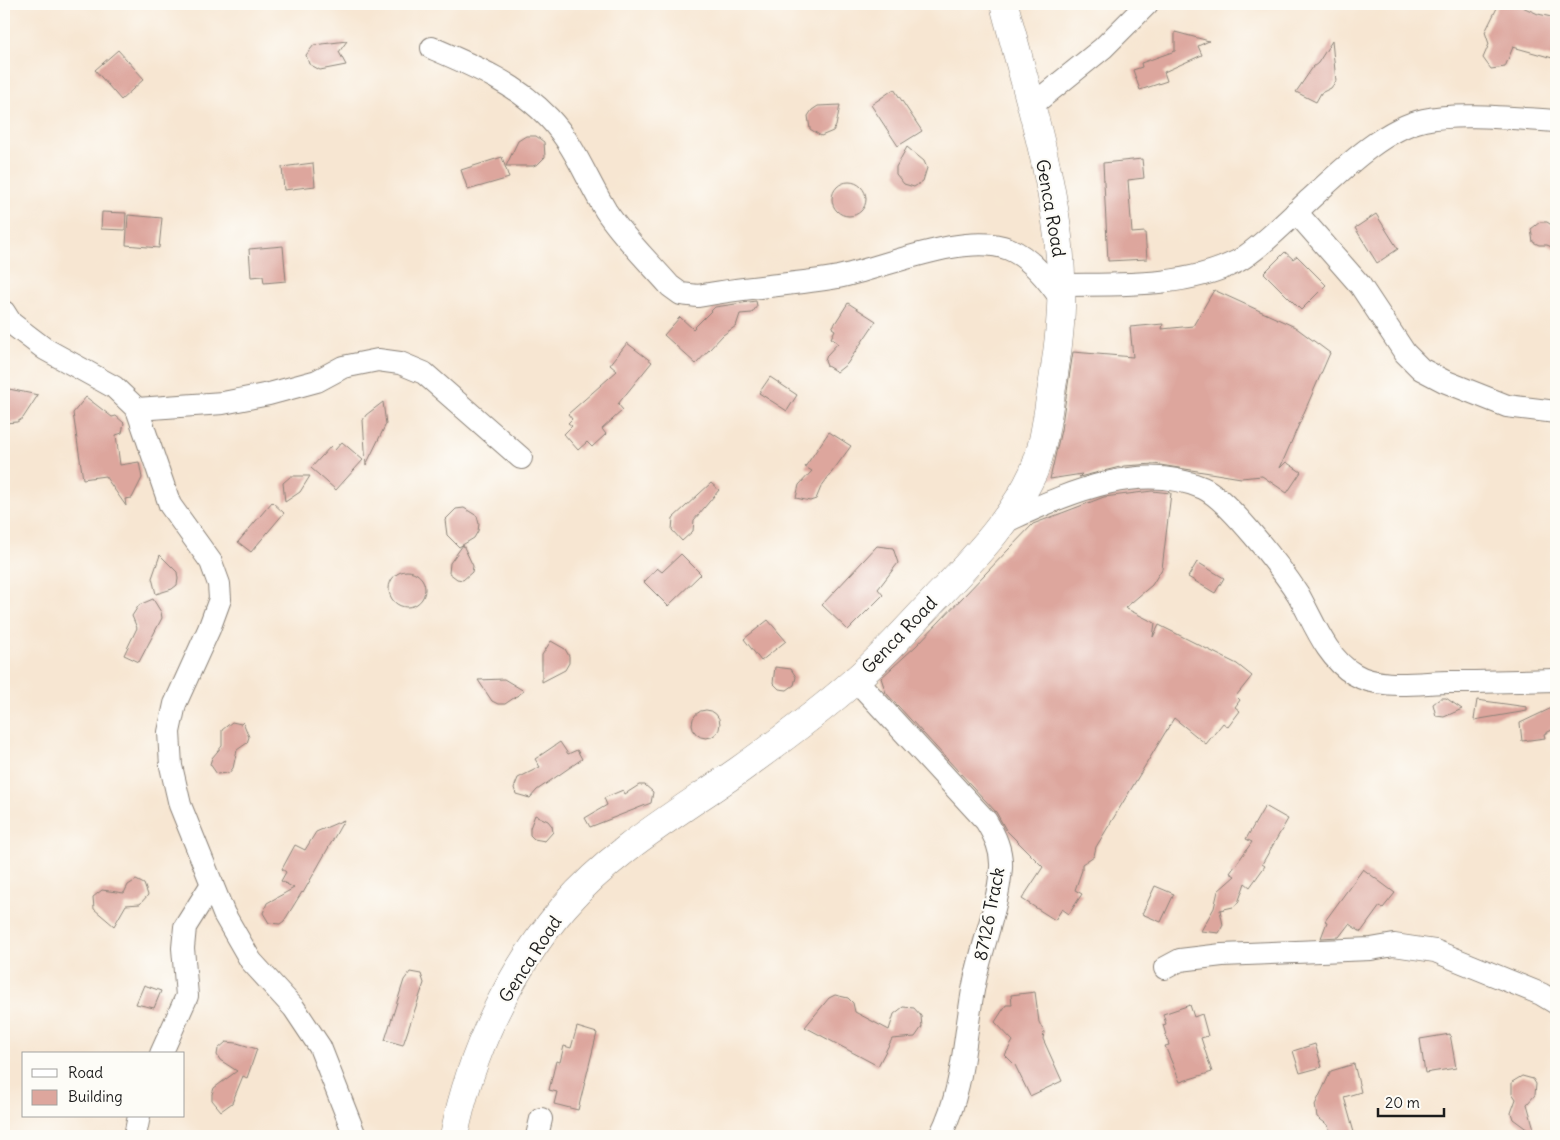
<svg xmlns="http://www.w3.org/2000/svg" width="1560" height="1140" viewBox="0 0 1560 1140" font-family="Delius,sans-serif">
	<rect width="100%" height="100%" fill="#fdfcf7"/>
	<filter id="ink" filterUnits="userSpaceOnUse"><feTurbulence type="fractalNoise" baseFrequency=".02" numOctaves="2"/><feDisplacementMap in="SourceGraphic" scale="10" xChannelSelector="R" yChannelSelector="G"/><feConvolveMatrix kernelMatrix="1 2 1 2 8 2 1 2 1" color-interpolation-filters="sRGB"/></filter>
	<filter id="wash" filterUnits="userSpaceOnUse"><feTurbulence type="fractalNoise" baseFrequency=".0096" numOctaves="4" result="noise"/><feDisplacementMap in="SourceGraphic" scale="20" xChannelSelector="R" yChannelSelector="G"/><feGaussianBlur stdDeviation="1.12" result="paint"/><feColorMatrix in="noise" values="0 0 0 0 0 0 0 0 0 0 0 0 0 0 0 0 0 1.4 0 .05"/><feComposite in="paint" operator="in"/></filter>
	<g filter="url(#wash)">
		<rect width="100%" height="100%" fill="#f7e6d2"/>
		<g id="blocks">
			<!-- building -->
			<g fill="#dda69d">
				<path d="M1499,4h17l22,10 18,4v41l-43,-12 -8,20 -14,2 -8,-11 6,-14 -4,-12z"/>
				<path d="M1175,32l34,9 -11,5 4,9 -38,17 3,9 -27,9 -7,-20 9,-3 -1,-4 34,-12z"/>
				<path d="M347,41l-8,11 7,13 -26,5 -11,-6 -3,-9 8,-10z"/>
				<path d="M1332,41l4,40 -5,7 -10,5 -5,9 -20,-10 17,-25 5,-4z"/>
				<path d="M118,50l26,29 -23,21 -26,-30z"/>
				<path d="M894,89l28,42 -24,15 -27,-41z"/>
				<path d="M840,105l-4,21 -3,5 -12,5 -11,-7 -2,-13 4,-6 6,-4z"/>
				<path d="M526,136h10l8,6 1,15 -7,7 -5,2h-27l12,-25z"/>
				<path d="M907,147l17,14 3,7 -4,13 -9,6 -10,-3 -8,-10v-7z"/>
				<path d="M502,157l7,21 -41,12 -7,-20z"/>
				<path d="M1142,159l2,19 -16,2 4,53 13,-1 2,27 -39,2 -5,-98z"/>
				<path d="M313,163l2,23 -31,4 -2,-23z"/>
				<circle cx="849" cy="199" r="17"/>
				<path d="M102,212l24,1 -1,17 -24,-1z"/>
				<path d="M1376,214l22,35 -21,14 -22,-35z"/>
				<path d="M128,215l34,3 -3,30 -33,-3z"/>
				<path d="M1540,222h7l9,6v21l-9,-4h-8l-6,-3 -2,-13z"/>
				<path d="M283,246l3,35 -22,2 -1,-7 -12,1 -2,-28z"/>
				<path d="M1285,252l8,7 4,-3 29,29 -25,25 -37,-37z"/>
				<path d="M1214,290l81,37 35,26 -50,115 6,-6 15,10 -14,21 -25,-17 -21,2 -87,-14 -30,2 -45,11 3,-3 -32,5 11,-49 12,-78 60,5 -3,-30 33,-3 -1,5 31,-3z"/>
				<path d="M756,301l1,5 -5,7 -12,1 -4,12 -13,9 -27,29 -32,-29 16,-18 13,12 22,-22z"/>
				<path d="M848,303l28,18 -29,43 -10,8 -10,-6 -2,-5 2,-6 11,-12 -7,-5 4,-8 -3,-2z"/>
				<path d="M627,343l25,19 -34,42 5,6 -21,19 4,5 -14,13 -5,-5 -9,8 -14,-16 8,-8 -4,-3 4,-4 -4,-5 49,-43 -7,-6z"/>
				<path d="M770,377l27,18 -10,16 -28,-18z"/>
				<path d="M4,388l34,7 -15,23 -6,4 -13,1z"/>
				<path d="M86,397l26,20 4,-1 8,7 -2,10 -6,2 4,30 19,-3 3,16 -10,20 -7,1 1,7 -21,-30 -22,3 -10,-66z"/>
				<path d="M383,402l3,22 -20,41 -3,-45 3,-5z"/>
				<path d="M829,432l22,14 -30,41 -5,12 -6,2 -14,-3 3,-13 13,-14 -7,-4z"/>
				<path d="M342,442l21,18 -27,30 -25,-22 20,-22 4,4z"/>
				<path d="M291,476h19l-10,16 -15,10 -2,-19z"/>
				<path d="M711,483l8,7 -25,30 -1,11 -11,10 -10,-11 1,-12z"/>
				<path d="M1152,491l19,2 -9,76 -10,16 -27,23 30,15 -2,14 6,-12 78,39 15,12 -16,20 4,4 -5,7 5,4 -12,16 -5,-4 -17,21 -32,-26 -78,129 -2,9 -12,8v6l-7,20 7,4 -13,20 -7,-5 -7,11 -33,-21 21,-32 -37,-37 -10,-18 -110,-119 -5,-15 35,-32 117,-122 71,-27z"/>
				<path d="M272,502l12,11 -33,39 -13,-10z"/>
				<path d="M464,508l13,8 2,8 -1,7 -4,7 -15,9 -12,-12 -2,-15 11,-11z"/>
				<path d="M463,545l10,21 -1,6 -9,8 -6,-1 -8,-6 1,-10z"/>
				<path d="M877,546l16,2 5,15 -20,26 5,6 -35,35 -26,-25z"/>
				<path d="M681,554l20,20 -33,32 -24,-24 13,-14 5,4z"/>
				<path d="M160,555l17,17 1,7 -1,6 -5,4 -16,5 -4,-16z"/>
				<path d="M1197,562l27,16 -9,15 -27,-16z"/>
				<circle cx="407" cy="589" r="18"/>
				<path d="M153,599l8,13 1,6 -23,44 -15,-7 13,-27 -5,-12 7,-11z"/>
				<path d="M768,620l18,21 -25,20 -17,-22z"/>
				<path d="M551,641l14,8 4,7v7l-4,7 -23,12v-27z"/>
				<path d="M775,667l16,2 5,8 -2,8 -7,5 -8,-1 -6,-6z"/>
				<path d="M504,679l20,12 -19,13h-7l-6,-3 -14,-21z"/>
				<path d="M1441,698h5l16,11 -18,8 -8,-1 -3,-12z"/>
				<path d="M1477,700l50,7v4l-53,9z"/>
				<path d="M1556,706v22l-12,6 1,4 -23,3 -2,-18z"/>
				<circle cx="706" cy="724" r="14"/>
				<path d="M232,722l9,2 2,-2 6,15 -2,6 -10,7 -4,18 -4,5 -12,1 -7,-10 2,-6 10,-12v-16z"/>
				<path d="M560,742l8,12 9,-4 5,9 -45,31 -7,8 -14,-4 -2,-6 4,-10 22,-11 -5,-8z"/>
				<path d="M639,785h6l8,7 -2,11 -61,24 -5,-9 22,-13 -3,-7 19,-8 2,4z"/>
				<path d="M1265,806l23,13 -26,45 3,2 -15,21 -5,-4 -7,20 -5,4 -13,3 3,15 -4,8 -18,-2 13,-23 4,-17 17,-15 -5,-3 22,-31 -6,-3z"/>
				<path d="M535,815l13,6 4,5 1,6 -8,9 -11,-2 -4,-4v-7z"/>
				<path d="M344,820l-41,73 -1,-1 -18,29 -4,3 -11,-1 -6,-10 4,-10 27,-15 -13,-7 5,-9 -4,-3 13,-24 10,5 11,-18z"/>
				<path d="M1363,869l32,24 -12,15 -3,-2 -19,26 -12,-8 -10,13 -18,1 6,-16 -2,-1z"/>
				<path d="M136,880l8,4 4,11 -8,9 -14,1 -12,21 -20,-17 -1,-12 9,-7 22,3 4,-8z"/>
				<path d="M1155,886l19,8 -13,28 -19,-8z"/>
				<path d="M410,972l11,2 3,9 -21,62 -18,-5 19,-60z"/>
				<path d="M144,985l17,6 -7,17 -18,-4z"/>
				<path d="M1035,992l4,30 5,10 -1,7 19,42 -32,15 -15,-31 -10,-10 8,-14 -18,-19 11,-17h6l-1,-10z"/>
				<path d="M835,995l13,3 5,5 2,9 34,18 5,-16 9,-7 11,1 7,8 1,11 -7,10 -23,2 -14,27 -73,-39 24,-29z"/>
				<path d="M1190,1005l4,12 8,-3 6,22 -7,2 11,34 -32,10 -15,-36 4,-1 -6,-20 3,-1 -3,-10z"/>
				<path d="M577,1027l20,6 -19,77 -24,-6 3,-12 -8,-2 7,-29 4,1 4,-16 7,2z"/>
				<path d="M1450,1034l6,34 -31,5 -5,-34z"/>
				<path d="M226,1042l11,1 20,6 -10,29 -4,-2 -11,27 -11,8 -9,-11v-6l2,-6 23,-17 -17,-11 -3,-5 1,-6z"/>
				<path d="M1315,1044l7,23 -22,6 -7,-22z"/>
				<path d="M1354,1064l7,28 -17,5 11,39h-24l-3,-11 -11,-8 -2,-12 16,-34z"/>
				<path d="M1522,1076l11,3 3,5 -1,11 -8,9 9,32 -23,-17 -2,-6 5,-14 -4,-6v-11z"/>
			</g>
		</g>
	</g>
	<g filter="url(#ink)">
		<use href="#blocks" fill-opacity="0" stroke="#8a8177" stroke-width="1"/>
		<g fill="none" stroke-linecap="round" stroke-linejoin="round">
			<!-- minor casing -->
			<g stroke="#8a8177" stroke-width="24">
				<g id="minor">
					<path d="M432,48c42,18 85,36 117,70 25,26 38,62 57,93 17,26 44,52 64,75l11,8 17,2c46,-9 94,-11 140,-19 45,-9 128,-46 171,-28 22,9 39,31 52,50"/>
					<path d="M1030,107l73,-59 44,-44"/>
					<path d="M1296,212l64,73 45,68 16,16 23,12 63,25 49,6"/>
					<path d="M1061,285c57,-1 122,3 175,-23 20,-10 54,-44 72,-61 31,-28 74,-72 116,-81 36,-8 94,-1 132,1"/>
					<path d="M4,312l7,11 34,26 69,38 23,22 33,96 41,57 8,22 1,15 -11,30 -34,75 -6,28 2,34 9,39 44,109 27,47 43,47 26,39 35,89"/>
					<path d="M137,409l86,-6 46,-9 48,-13 26,-14 35,-7 22,3 24,10 97,85"/>
					<path d="M1004,522c59,-26 133,-63 199,-34 25,11 79,81 95,106 15,26 28,64 56,80 26,16 67,8 96,8 36,0 71,-1 106,-2"/>
					<path d="M856,680l130,141c9,15 16,29 15,47 -3,38 -18,75 -26,112 -11,52 -10,108 -35,156"/>
					<path d="M1165,968l15,-8 42,-5 149,-6 23,-4 41,6 106,43 15,9"/>
					<path d="M161,1054l26,-58 -4,-48 2,-21 27,-43"/>
					<path d="M135,1136l4,-20"/>
					<path d="M537,1136l4,-17"/>
				</g>
			</g>
			<!-- tertiary casing -->
			<g stroke="#8a8177" stroke-width="29">
				<path id="tertiary" d="M454,1136c16,-82 55,-165 110,-229 48,-56 114,-94 174,-136 39,-28 79,-57 115,-89 30,-25 56,-56 83,-84 36,-38 75,-77 97,-125 10,-24 13,-49 17,-74 7,-41 13,-83 11,-124 -3,-88 -35,-186 -57,-271"/>
			</g>
			<!-- minor -->
			<use href="#minor" stroke="#fff" stroke-width="22"/>
			<!-- tertiary -->
			<use href="#tertiary" stroke="#fff" stroke-width="28"/>
		</g>
	</g>
	<g text-anchor="middle" dominant-baseline="central" stroke-width="4.5" stroke-linejoin="round" paint-order="stroke">
		<!-- street labels -->
		<g font-size="18" fill="#1c1c1c" stroke="#fdfcf7">
			<text transform="translate(1051 208) rotate(80)">Genca Road</text>
			<text transform="translate(899 635) rotate(-46)">Genca Road</text>
			<text transform="translate(989 914) rotate(-79)">87126 Track</text>
			<text transform="translate(530 959) rotate(-57)">Genca Road</text>
		</g>
	</g>
	<!-- margin -->
	<rect width="1560" height="1140" fill="none" stroke="#fdfcf7" stroke-width="20"/>
	<!-- legend -->
	<rect x="22" y="1052" width="162" height="65" fill="#fdfcf7" stroke="#a3a29f"/>
	<rect x="32" y="1069" width="25" height="8" fill="#ffffff" stroke="#a3a29f"/>
	<text x="68" y="1078" font-size="15" fill="#1c1c1c">Road</text>
	<rect x="32" y="1090" width="25" height="15" fill="#dda69d" stroke="#a3a29f"/>
	<text x="68" y="1102" font-size="15" fill="#1c1c1c">Building</text>
	<!-- scale -->
	<path d="M1378 1108v8h66v-8" fill="none" stroke="#1c1c1c" stroke-width="2.5"/>
	<text x="1385" y="1108" font-size="15" fill="#1c1c1c" stroke="#fdfcf7" stroke-width="4" paint-order="stroke">20 m</text>
</svg>
